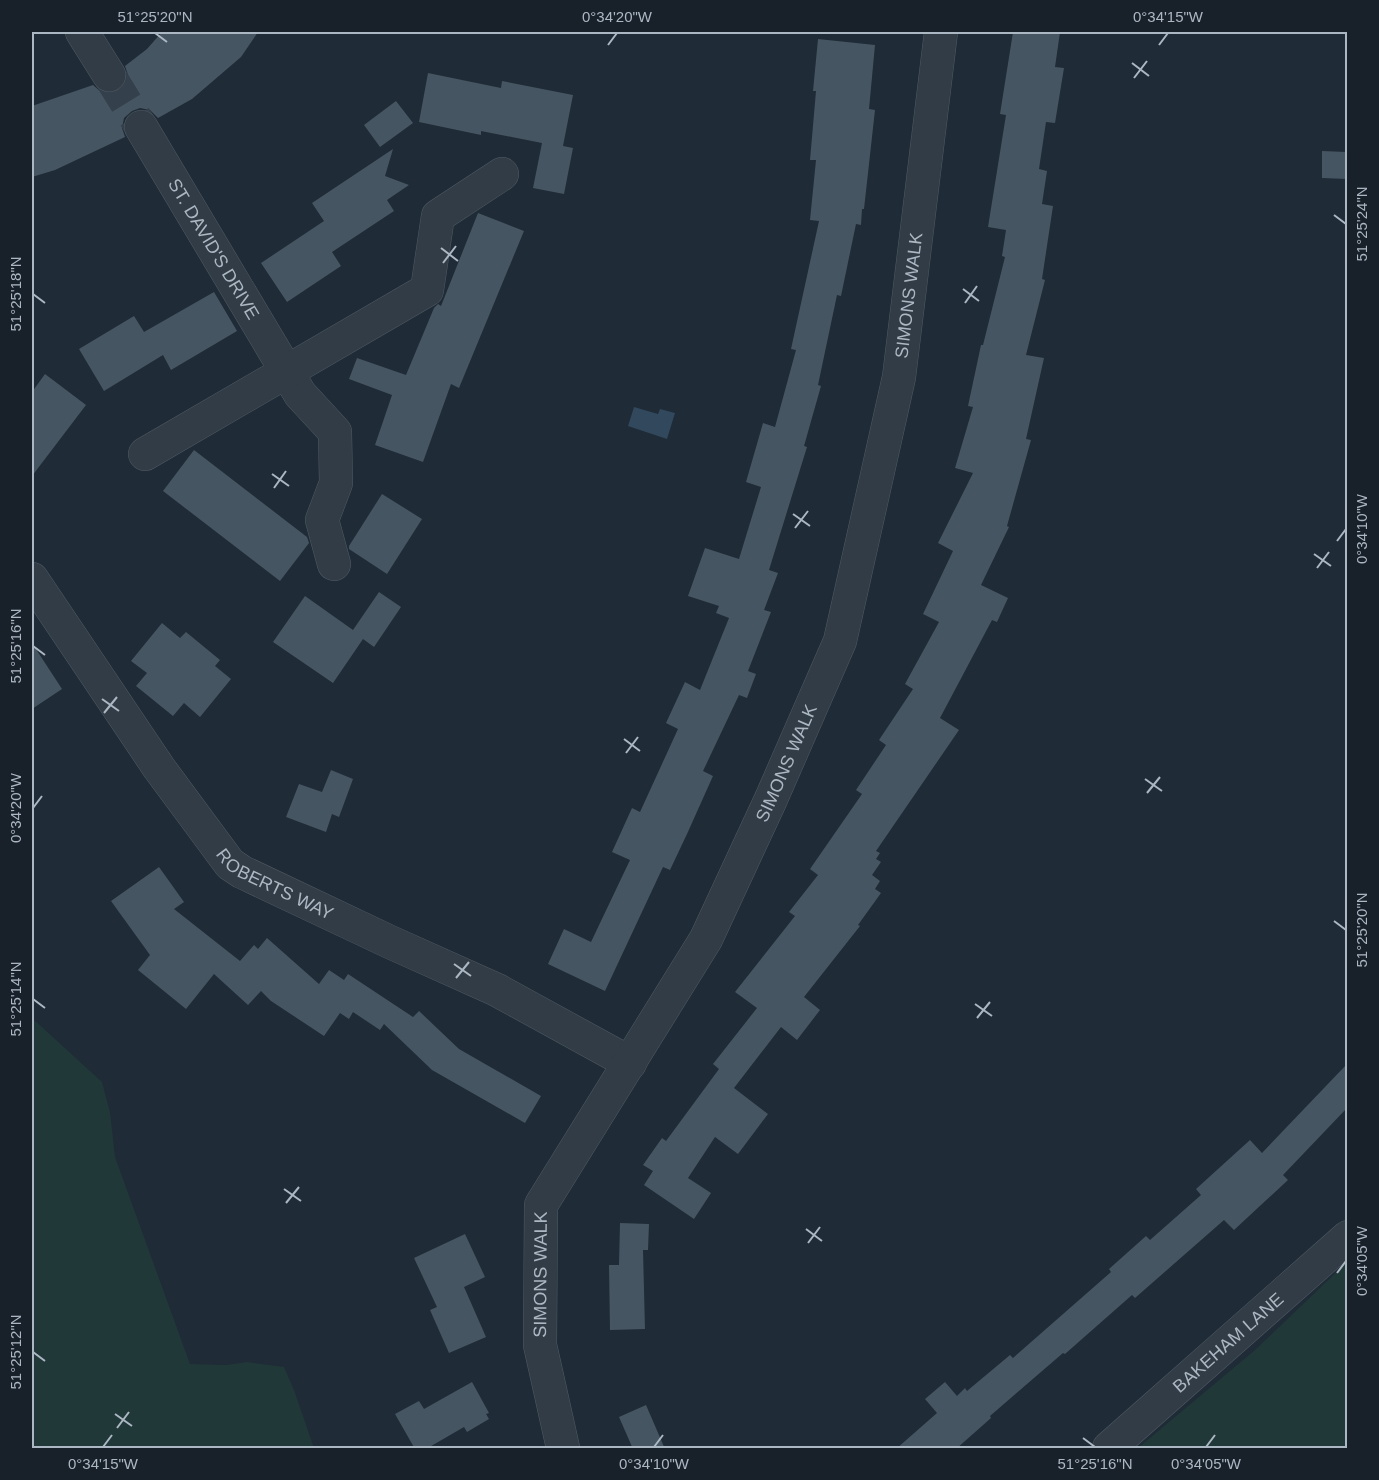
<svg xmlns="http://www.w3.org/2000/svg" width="1379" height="1480" viewBox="0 0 1379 1480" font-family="Helvetica,sans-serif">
	<rect width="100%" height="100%" fill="#1f2b36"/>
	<!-- green -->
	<g fill="#213838">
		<path d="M32,1018l70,64 8,30 5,45 75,207 37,1 20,-3 37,5 10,23 20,58h-282z"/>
		<path d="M1347,1262v186h-209l117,-98z"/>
	</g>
	<!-- water -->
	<path fill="#31485d" d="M634,407l24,7 2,-5 15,4 -8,26 -39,-13z"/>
	<!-- building -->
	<g fill="#465562">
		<path d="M162,32h96l-17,25 -49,42 -34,19 -8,-8 -10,-2 -8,3 -8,7 -2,10 3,9 -70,33 -23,7v-71l61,-21 8,7 9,2 8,-3 8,-8 2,-8 -3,-9 22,-17z"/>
		<path d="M1013,32h47l-5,35 9,1 -9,55 -9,-1 -7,47 8,2 -5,33 11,2 -11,73 3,1 -19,75 18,3 -18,81 5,1 -24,86 2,1 -28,58 27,13 -11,24 -5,-2 -52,98 19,12 -83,121 4,2 -4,6 5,3 -9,13 8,6 -5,8 6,4 -23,32 2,1 -56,71 16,13 -23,30 -16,-13 -47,61 34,26 -30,40 -23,-17 -27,41 23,15 -17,26 -50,-34 9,-14 -10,-6 19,-27 4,3 53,-72 -6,-5 44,-56 -22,-16 60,-76 -6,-4 29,-37 -8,-6 52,-75 -6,-4 30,-45 -7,-5 34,-51 -8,-5 34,-62 -16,-8 30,-63 -15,-8 35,-70 -18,-5 18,-61 -5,-1 13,-61h2l22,-88 -3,-1 4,-26 -18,-3 18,-112 -6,-1z"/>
		<path d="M818,39l57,6 -6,64 6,1 -11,99h-2l-1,16 -5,-1 -15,72 -4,-1 -19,90 3,1 -17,60 3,1 -38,123 9,3 -14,37 7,2 -23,59 8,3 -9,24 -8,-3 -36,76 10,5 -26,58 -17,36 -7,-3 -58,124 -57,-27 16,-35 27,13 39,-82 -18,-8 20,-44 8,4 38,-83 -12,-6 19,-41 15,8 29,-72 -13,-5 3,-7 -31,-10 17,-48 34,11 22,-72 -15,-5 17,-59 12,4 21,-77 -5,-1 28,-128 -9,-1 6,-60h-6l6,-69h-3z"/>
		<path d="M428,73l73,15 1,-7 71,14 -10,51 10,2 -9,46 -31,-6 9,-45 -61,-12v4l-62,-13z"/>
		<path d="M396,101l17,22 -33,24 -16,-22z"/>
		<path d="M393,149l-8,27 24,9 -22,15 7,11 -62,41 9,14 -54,36 -26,-39 63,-42 -12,-18z"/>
		<path d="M1322,151l25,1v27l-25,-1z"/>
		<path d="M478,213l46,18 -65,157 -8,-4 -28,78 -48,-17 17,-50 -43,-16 8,-21 49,17 28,-67 4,-4 3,2z"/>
		<path d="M214,292l23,39 -66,39 -8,-15 -59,36 -25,-42 55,-33 10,16z"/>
		<path d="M45,374l41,31 -54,71v-84z"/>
		<path d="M194,450l113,87 2,6 -29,38 -117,-90z"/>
		<path d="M382,494l40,25 -35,55 -38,-25v-3z"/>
		<path d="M379,592l22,15 -27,40 -11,-8 -30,44 -60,-41 32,-46 48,34z"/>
		<path d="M162,623l18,15 6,-6 34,28 -5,6 16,13 -31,38 -16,-14 -11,13 -37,-30 11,-13 -16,-12z"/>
		<path d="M32,643l30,46 -30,20z"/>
		<path d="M331,770l22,9 -14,38 -7,-3 -6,18 -40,-15 13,-33 23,8z"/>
		<path d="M159,867l25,35 -10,7 66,52 14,-16 4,4 9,-11 52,46 10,-14 15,10 4,-6 65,43 6,-6 40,38 82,47 -16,27 -93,-53 -48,-46 -4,6 -27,-18 -4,7 -9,-6 -16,23 -53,-35 -10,-10 -13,14 -34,-31 -28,35 -48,-39 12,-15 -39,-54z"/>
		<path d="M1347,1064v44l-64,67 5,5 -54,50 -10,-10 -89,78 -3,-3 -67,59 -2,-1 -73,63 1,2 -35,31h-60l41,-36 -12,-14 20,-17 12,14 8,-8 2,3 43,-36 3,3 98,-86 -2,-3 37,-33 4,4 51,-45 -5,-6 54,-49 12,13z"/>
		<path d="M620,1223l29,1 -1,26h-5l2,79 -35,1 -1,-65h10z"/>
		<path d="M465,1234l20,43 -21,10 22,50 -37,16 -19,-43 7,-3 -23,-49z"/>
		<path d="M472,1382l17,31 -3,1 3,5 -22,13 -3,-5 -38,22h-11l-20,-35 24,-13 5,8z"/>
		<path d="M646,1405l19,44h-32l-14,-32z"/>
	</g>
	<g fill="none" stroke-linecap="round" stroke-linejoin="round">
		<!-- minor-tunnel -->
		<path stroke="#34404b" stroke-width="33" stroke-dasharray="33 16" stroke-linecap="butt" d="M109,75l32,52"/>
		<!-- minor casing -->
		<g stroke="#4f5a65" stroke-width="34">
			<g id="minor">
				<path d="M82,32l27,43"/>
				<path id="s1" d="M141,127l159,267 35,38 1,51 -14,37 12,44"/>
				<path d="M145,454l282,-164 11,-74 64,-42"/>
				<path id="s2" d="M32,579l127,189 71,96 12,8 148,70 107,48 133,73"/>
				<path id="s3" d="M563,1448l-23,-103 1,-140 165,-266 65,-140 69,-158 59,-264 42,-345"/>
				<path id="s4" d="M1109,1448l239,-211"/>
			</g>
		</g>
		<!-- minor -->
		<use href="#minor" stroke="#323c46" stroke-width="33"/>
	</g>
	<!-- ticks -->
	<path fill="none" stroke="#acb7c4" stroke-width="2" d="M155,33l12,9M608,45l9,-12M1159,45l9,-12M1132,63l17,13M1134,78l13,-17M1334,215l12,9M441,248l17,13M443,263l13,-17M963,289l16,12M33,294l12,9M965,303l12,-17M272,474l17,12M274,488l12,-17M793,514l17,12M795,528l13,-17M1337,541l9,-12M1314,554l17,12M1317,568l12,-16M33,646l12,9M102,699l17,12M104,713l13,-16M624,739l16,12M626,753l12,-16M1145,779l17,12M1147,793l13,-16M33,808l9,-12M1334,921l12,9M454,964l17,12M456,978l13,-16M33,999l12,9M975,1004l17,12M977,1018l13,-16M284,1189l17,12M286,1203l13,-16M806,1229l16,12M808,1243l12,-16M1337,1273l9,-12M33,1352l12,9M115,1414l17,12M117,1428l12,-16M1083,1438l12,9M103,1447l9,-12M654,1447l9,-12M1206,1447l9,-12"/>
	<g text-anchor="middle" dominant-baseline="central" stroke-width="6" stroke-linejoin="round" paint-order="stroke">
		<!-- street labels -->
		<g font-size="18" fill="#acb7c4" stroke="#18212a">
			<text stroke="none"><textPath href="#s1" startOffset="142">ST. DAVID'S DRIVE</textPath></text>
			<text stroke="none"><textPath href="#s3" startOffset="1238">SIMONS WALK</textPath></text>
			<text stroke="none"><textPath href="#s3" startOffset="752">SIMONS WALK</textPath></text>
			<text stroke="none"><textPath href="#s2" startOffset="396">ROBERTS WAY</textPath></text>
			<text stroke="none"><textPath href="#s3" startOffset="176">SIMONS WALK</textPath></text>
			<text stroke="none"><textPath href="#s4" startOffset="159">BAKEHAM LANE</textPath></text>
		</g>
	</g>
	<!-- border -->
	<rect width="1379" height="1480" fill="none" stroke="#18212a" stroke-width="66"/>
	<rect x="33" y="33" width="1313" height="1414" fill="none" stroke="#acb7c4" stroke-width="2"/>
	<g font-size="15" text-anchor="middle" fill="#acb7c4">
		<text x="155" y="22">51°25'20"N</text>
		<text x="617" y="22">0°34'20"W</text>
		<text x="1168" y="22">0°34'15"W</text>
		<text transform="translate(1362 224) rotate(-90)" y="5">51°25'24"N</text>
		<text transform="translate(16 294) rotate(-90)" y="5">51°25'18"N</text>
		<text transform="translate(1362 529) rotate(-90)" y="5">0°34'10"W</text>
		<text transform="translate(16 646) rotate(-90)" y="5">51°25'16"N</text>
		<text transform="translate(16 808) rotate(-90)" y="5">0°34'20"W</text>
		<text transform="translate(1362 930) rotate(-90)" y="5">51°25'20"N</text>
		<text transform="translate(16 999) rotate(-90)" y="5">51°25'14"N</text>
		<text transform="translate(1362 1261) rotate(-90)" y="5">0°34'05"W</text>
		<text transform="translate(16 1352) rotate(-90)" y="5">51°25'12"N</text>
		<text x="103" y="1469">0°34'15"W</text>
		<text x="654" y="1469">0°34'10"W</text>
		<text x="1095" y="1469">51°25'16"N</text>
		<text x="1206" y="1469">0°34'05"W</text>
	</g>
</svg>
